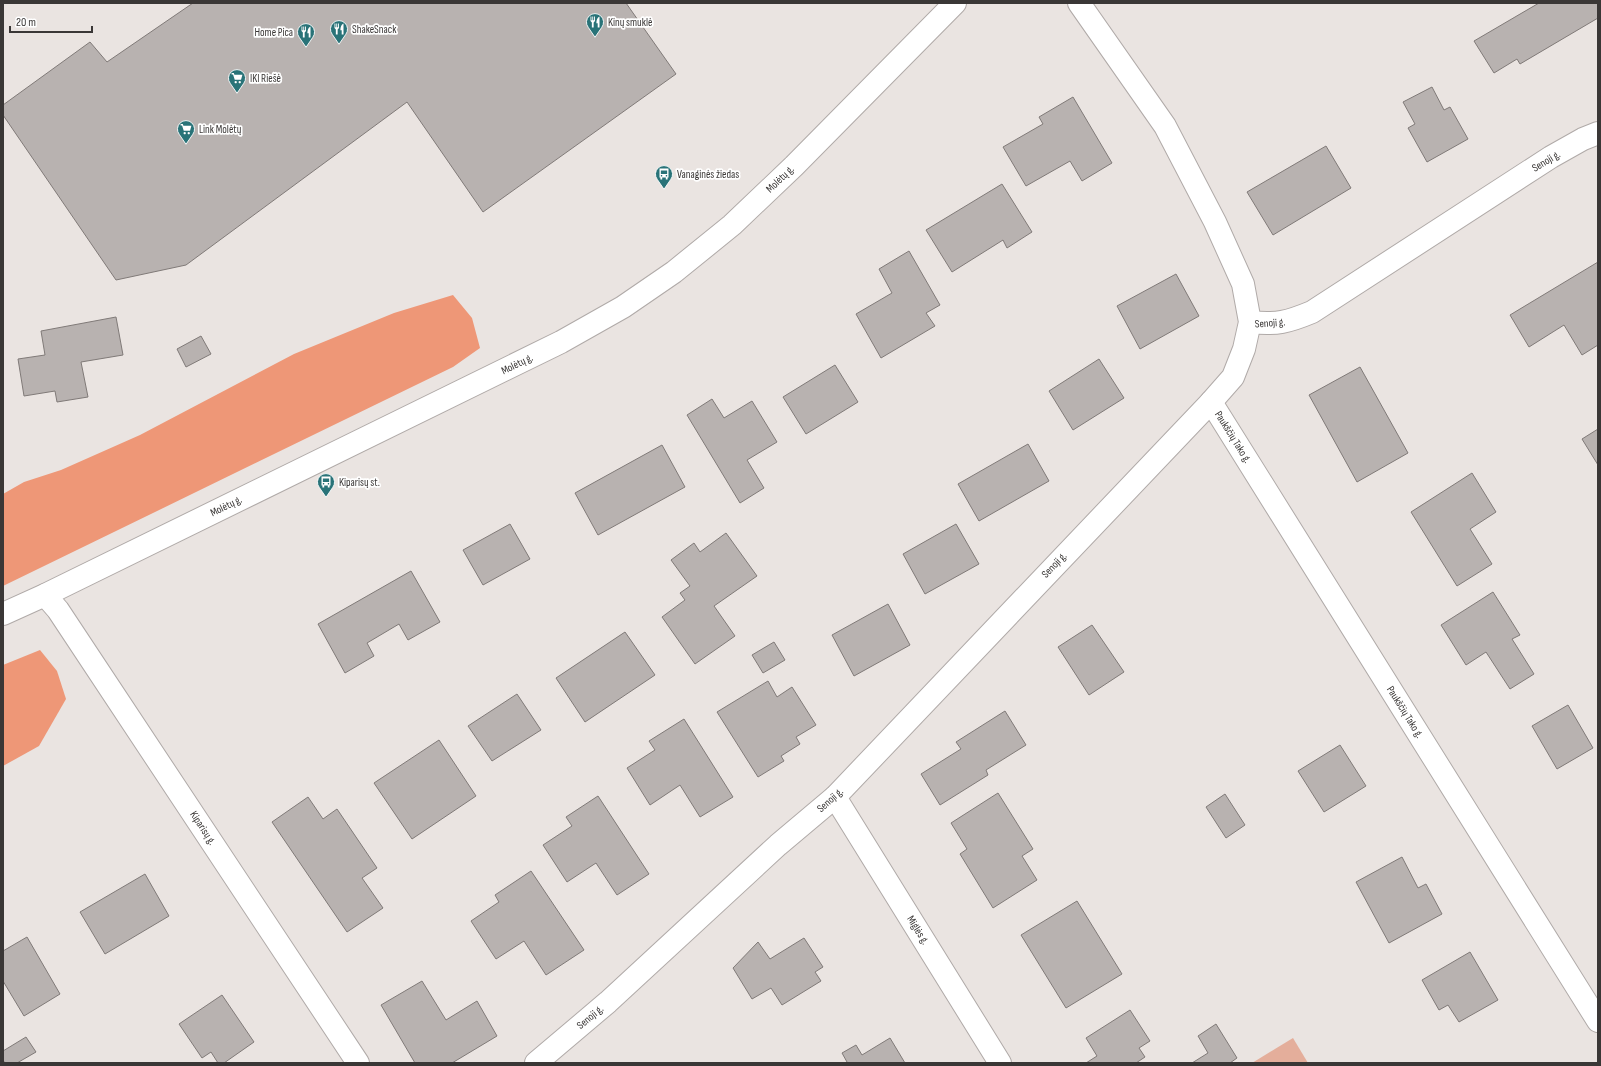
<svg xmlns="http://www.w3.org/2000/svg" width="1601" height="1066" viewBox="0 0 1601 1066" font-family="'Sofia Sans Condensed',sans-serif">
	<rect width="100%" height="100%" fill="#eae4e1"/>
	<!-- green -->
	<path fill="#e4ae9b" d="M1293,1038l15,25h-56z"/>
	<!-- forest -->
	<g fill="#ee9777">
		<path d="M453,295l19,23 8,30 -27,19 -450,219v-92l21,-12 37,-12 79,-35 154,-81 100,-41z"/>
		<path d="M40,650l17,21 9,28 -27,47 -36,20v-101z"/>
	</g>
	<!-- building -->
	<g fill="#b8b2b0" stroke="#807a78">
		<path d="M193,3h433l50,71 -193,138 -76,-110 -221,163 -70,15 -113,-165v-10l87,-63 17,20z"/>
		<path d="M1539,3h58l1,2v13l-78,46 -3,-5 -23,14 -20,-32z"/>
		<path d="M1432,87l12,23 6,-3 18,32 -41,23 -19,-34 7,-4 -12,-22z"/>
		<path d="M1073,97l39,66 -30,18 -12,-20 -44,25 -23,-39 40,-23 -4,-7z"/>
		<path d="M1326,146l25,42 -78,47 -26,-43z"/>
		<path d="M1002,184l30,48 -25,16 -4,-8 -51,32 -26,-42z"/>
		<path d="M909,251l31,54 -14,8 9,13 -54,32 -25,-44 36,-21 -13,-24z"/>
		<path d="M1598,262v83l-16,10 -18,-30 -35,22 -19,-32z"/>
		<path d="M1176,274l23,42 -59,33 -23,-43z"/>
		<path d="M116,317l7,38 -42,7 7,35 -31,5 -2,-11 -31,5 -6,-37 27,-4 -4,-24z"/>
		<path d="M201,336l10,18 -25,13 -9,-18z"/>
		<path d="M1099,359l25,39 -51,32 -24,-39z"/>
		<path d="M835,365l23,37 -52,32 -23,-37z"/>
		<path d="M1360,367l48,86 -51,29 -48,-87z"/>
		<path d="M712,399l12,19 28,-17 25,41 -30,18 17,28 -24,15 -53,-88z"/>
		<path d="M1598,429v36l-16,-26z"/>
		<path d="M1028,444l21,37 -70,40 -21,-37z"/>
		<path d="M662,445l23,42 -87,48 -23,-42z"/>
		<path d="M1472,473l24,39 -26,17 22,35 -35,22 -46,-74z"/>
		<path d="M510,524l20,35 -47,26 -20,-35z"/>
		<path d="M956,524l23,40 -54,30 -22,-40z"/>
		<path d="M726,533l31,43 -43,30 21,30 -40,28 -33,-47 23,-17 -5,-7 10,-7 -19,-26 23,-17 6,9z"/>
		<path d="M411,571l29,51 -32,18 -9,-16 -32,19 7,13 -29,17 -27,-49z"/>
		<path d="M1493,592l27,43 -8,4 22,35 -24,15 -24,-37 -20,13 -25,-40z"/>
		<path d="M888,604l22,41 -56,31 -22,-41z"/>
		<path d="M1092,625l32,47 -35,23 -31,-48z"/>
		<path d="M625,632l30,43 -70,47 -29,-44z"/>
		<path d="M774,642l11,18 -22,13 -11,-18z"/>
		<path d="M768,681l9,16 15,-10 24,38 -20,12 4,7 -19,12 3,5 -26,16 -41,-65z"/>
		<path d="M517,694l24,36 -49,31 -24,-35z"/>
		<path d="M1568,705l25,43 -36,21 -25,-43z"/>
		<path d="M1005,711l21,34 -40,25 2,5 -48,30 -19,-31 40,-25 -5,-7z"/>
		<path d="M684,719l49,78 -33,20 -20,-32 -30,20 -23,-37 28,-18 -6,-9z"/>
		<path d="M439,740l37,56 -64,43 -38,-56z"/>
		<path d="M1340,745l26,41 -42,26 -26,-41z"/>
		<path d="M998,793l35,56 -11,7 15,24 -44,28 -33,-54 7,-5 -16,-26z"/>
		<path d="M1225,794l20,31 -19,13 -20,-31z"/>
		<path d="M598,796l51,78 -32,21 -21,-32 -29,19 -24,-37 29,-19 -6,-9z"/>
		<path d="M308,797l15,22 14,-10 40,59 -15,10 21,30 -36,24 -75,-110z"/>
		<path d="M1402,857l16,31 8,-4 16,30 -53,29 -33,-61z"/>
		<path d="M531,871l53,79 -38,25 -22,-34 -28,18 -25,-38 28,-19 -4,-7z"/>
		<path d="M145,874l24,42 -64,38 -25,-42z"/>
		<path d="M1077,901l45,73 -56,34 -45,-73z"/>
		<path d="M27,937l33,57 -36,22 -21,-35v-30z"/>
		<path d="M804,938l19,29 -8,5 6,9 -39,24 -11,-17 -19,11 -19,-31 25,-26 12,17z"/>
		<path d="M1470,952l28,48 -39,22 -11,-17 -9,5 -17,-30z"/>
		<path d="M422,981l24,39 31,-19 20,35 -45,27h-37l-34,-58z"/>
		<path d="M222,995l32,47 -30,21h-6l-7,-11 -9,6 -23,-34z"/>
		<path d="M1130,1010l20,31 -11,7 6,9 -9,6h-50l11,-7 -11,-18z"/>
		<path d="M1216,1024l21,34 -7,5h-38l16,-10 -10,-17z"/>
		<path d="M26,1037l10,15 -19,11h-12l-2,-3v-9z"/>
		<path d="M890,1038l15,25h-59l1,-1 -5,-9 14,-8 6,10z"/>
	</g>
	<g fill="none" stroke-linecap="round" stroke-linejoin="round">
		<!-- street casing -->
		<g stroke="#b0aaa8" stroke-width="24">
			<g id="street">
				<path d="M1250,322c27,3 38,0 62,-10l239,-155 32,-18 15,-6"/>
				<path d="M1211,402l387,619"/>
				<path d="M45,595l13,15 300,453"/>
				<path d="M3,614l42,-19 516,-253 62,-35 51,-35 58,-47 62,-59 161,-163"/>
				<path d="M835,797l165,266"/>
				<path d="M536,1063l72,-61 170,-157 57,-48 376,-395 22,-25 11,-28 6,-27 -7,-38 -28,-62 -50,-96 -86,-123"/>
			</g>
		</g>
		<!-- street -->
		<use href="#street" stroke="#fff" stroke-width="22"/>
	</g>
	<!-- icons -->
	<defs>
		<g id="restaurant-pin" transform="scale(0.9)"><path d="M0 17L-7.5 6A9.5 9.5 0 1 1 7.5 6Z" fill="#297378" stroke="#fff"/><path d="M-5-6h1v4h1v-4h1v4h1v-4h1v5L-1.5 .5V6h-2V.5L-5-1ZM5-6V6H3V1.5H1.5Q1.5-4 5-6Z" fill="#fff"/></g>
		<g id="supermarket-pin" transform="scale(0.9)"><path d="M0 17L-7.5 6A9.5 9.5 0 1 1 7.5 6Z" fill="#297378" stroke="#fff"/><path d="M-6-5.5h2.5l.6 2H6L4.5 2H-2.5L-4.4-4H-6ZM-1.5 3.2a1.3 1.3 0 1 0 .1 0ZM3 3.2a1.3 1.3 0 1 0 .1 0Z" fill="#fff"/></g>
		<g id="bus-pin" transform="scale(0.9)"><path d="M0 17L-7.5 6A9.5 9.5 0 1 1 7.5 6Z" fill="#297378" stroke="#fff"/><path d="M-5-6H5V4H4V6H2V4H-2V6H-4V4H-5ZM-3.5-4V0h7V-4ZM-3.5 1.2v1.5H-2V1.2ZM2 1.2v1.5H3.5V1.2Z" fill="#fff"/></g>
	</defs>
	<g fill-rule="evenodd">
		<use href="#restaurant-pin" x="595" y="22"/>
		<use href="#restaurant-pin" x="339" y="29"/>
		<use href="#restaurant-pin" x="306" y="32"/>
		<use href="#supermarket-pin" x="237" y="78"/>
		<use href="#supermarket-pin" x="186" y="129"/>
		<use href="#bus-pin" x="664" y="174"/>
		<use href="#bus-pin" x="326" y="482"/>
	</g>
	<g text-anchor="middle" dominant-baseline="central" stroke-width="3.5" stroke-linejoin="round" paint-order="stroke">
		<!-- poi labels -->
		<g font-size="11" fill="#3a3736" stroke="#fff" text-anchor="start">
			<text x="608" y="22">Kinų smuklė</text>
			<text x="352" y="29">ShakeSnack</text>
			<text x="293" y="32" text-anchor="end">Home Pica</text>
			<text x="250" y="78">IKI Riešė</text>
			<text x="199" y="129">Link Molėtų</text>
			<text x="677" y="174">Vanaginės žiedas</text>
			<text x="339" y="482">Kiparisų st.</text>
		</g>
		<!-- street labels -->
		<g font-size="11" fill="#3a3736" stroke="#fff">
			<text transform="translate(1546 161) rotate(-31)">Senoji g.</text>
			<text transform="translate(780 179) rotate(-44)">Molėtų g.</text>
			<text transform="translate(1270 323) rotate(-4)">Senoji g.</text>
			<text transform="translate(517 364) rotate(-26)">Molėtų g.</text>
			<text transform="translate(1233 437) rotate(58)">Paukščių Tako g.</text>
			<text transform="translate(226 506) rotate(-26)">Molėtų g.</text>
			<text transform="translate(1054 565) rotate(-46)">Senoji g.</text>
			<text transform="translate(1405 712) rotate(58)">Paukščių Tako g.</text>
			<text transform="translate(830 800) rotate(-42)">Senoji g.</text>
			<text transform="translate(203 828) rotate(57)">Kiparisų g.</text>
			<text transform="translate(918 930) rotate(58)">Miglės g.</text>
			<text transform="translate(590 1017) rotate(-40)">Senoji g.</text>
		</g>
	</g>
	<!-- border -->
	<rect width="1601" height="1066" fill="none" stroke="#3a3736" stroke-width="8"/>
	<!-- scale -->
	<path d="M10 26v6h82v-6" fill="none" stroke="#3a3736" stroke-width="2"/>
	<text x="16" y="26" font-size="12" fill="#3a3736" stroke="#ffffff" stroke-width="3" paint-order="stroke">20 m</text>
</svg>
